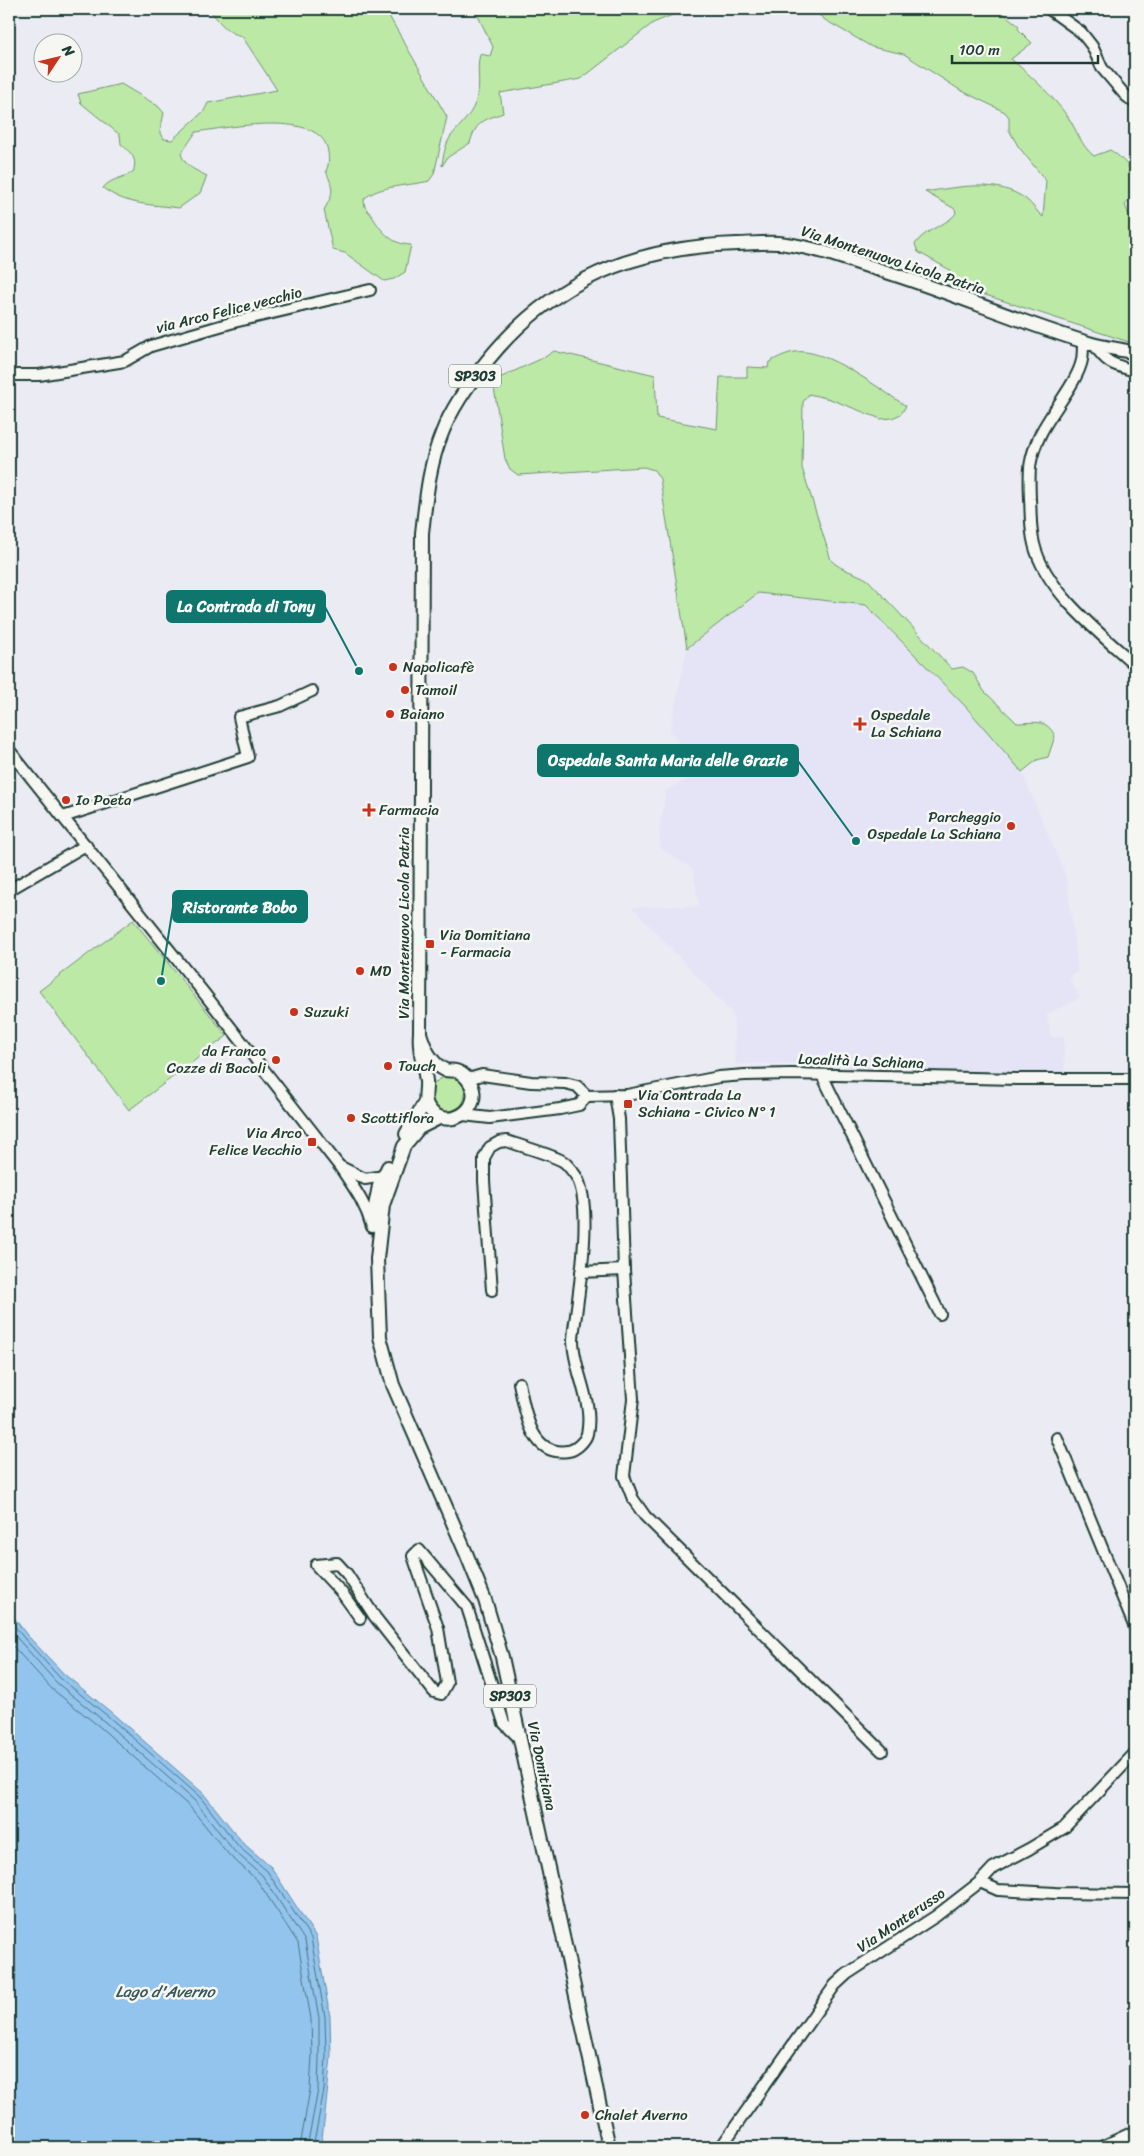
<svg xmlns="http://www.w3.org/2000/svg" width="1144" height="2156" viewBox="0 0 1144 2156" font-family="Sriracha,sans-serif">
	<rect width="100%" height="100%" fill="#ebebf4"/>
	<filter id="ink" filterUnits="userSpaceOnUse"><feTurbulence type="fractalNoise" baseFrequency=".02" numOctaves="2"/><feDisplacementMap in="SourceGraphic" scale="10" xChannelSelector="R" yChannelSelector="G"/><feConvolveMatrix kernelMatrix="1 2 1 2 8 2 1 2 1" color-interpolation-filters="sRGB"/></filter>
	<g filter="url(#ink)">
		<!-- built -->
		<path fill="#e4e4f6" d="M758,593l108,12 100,102 56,65 44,105 12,94 -9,7 11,20 -33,16 4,23h13l1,38 -203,-2 -25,-9 -78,-1 -23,1 -3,-50 -101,-107 67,-1 -6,-37 -32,-20 -2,-16 7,-42 33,-18 -29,-43 17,-82z"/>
		<!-- green -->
		<g fill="#bde9a7" stroke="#6e936e">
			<path d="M209,9h176l62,108 -13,57 -5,7c-19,5 -51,4 -65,18 0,10 3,10 8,17 10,16 19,28 39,29l-6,27 -11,7 -10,2 -39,-28 -12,-3 -9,-40c10,-18 10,-20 2,-39 3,-7 3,-11 2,-19 -5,-44 -103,-24 -132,-20l-15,22c5,13 14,16 26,22l-7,17 -21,15c-28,-4 -52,-2 -76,-20 8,-10 19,-9 30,-16 5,-14 -2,-19 -12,-28l-1,-9 -39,-32 -3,-9 43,-10 37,22 6,7 -4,18 4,8 8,1 32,-29 4,-8 69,-13 -35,-54c-16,-3 -23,-15 -33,-27z"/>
			<path d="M476,9h211l-34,14 -72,56 -81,14 3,20c-19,7 -27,8 -33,30l-22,14 -6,9c1,-10 3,-21 9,-30 10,-12 22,-22 26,-39 4,-13 -1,-28 3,-43l10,2 3,-9 -15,-31z"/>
			<path d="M812,9h186l21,17 -1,3 14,14 -21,16c21,18 41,36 57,58 9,13 13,29 26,39l16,-6c12,7 31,26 25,42 -1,4 -7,9 -10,13l10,25v114l-171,-56 -1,-4 -14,-5 1,-9 -32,-18 -3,-8c11,-16 35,-20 41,-31l-1,-4 -30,-17c32,-5 74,-14 102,8 6,5 10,12 16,17l3,-36 -28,-35 -9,-16v-13l-4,-5 -45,-22 -56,-36 -32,-7 -47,-27z"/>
			<path d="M554,351l101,24 2,43 60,11 3,-52h27v-10l21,1 1,-6c8,-4 17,-9 26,-10 30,-5 85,37 111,54l-5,8 -9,4 -11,1 -51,-20 -21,-5 -6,8 -1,66 29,92c10,11 25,12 37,20l84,89 11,-2 10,6 11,18 33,32c18,0 29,-5 38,13l-7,21 -11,3 -15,12 -56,-65 -100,-102 -108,-12 -71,55 -27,-169 -6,-9 -10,-3 -126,8 -8,-6 -5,-10 -12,-78 52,-24z"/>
			<path d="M133,920l94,116 -98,74 -90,-119z"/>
			<circle cx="448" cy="1094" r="17"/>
		</g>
		<!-- water -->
		<path fill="#92c4ee" stroke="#648ea4" d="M9,1611l18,24 37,39 48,39 91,80 40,50 28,24 45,70 14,80 1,40 -6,57 -3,24 -4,9h-309z"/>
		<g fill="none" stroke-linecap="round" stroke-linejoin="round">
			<!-- shore -->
			<g stroke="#4d737e" stroke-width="1">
				<path d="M9,1619l15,19 36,40 49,39 91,80 39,50 28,24 44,67 14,79 1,39 -2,34 -11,57"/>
				<path d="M9,1629l48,54 48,39 90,79 39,50 28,24 43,66 14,77v38l-1,34 -11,57"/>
				<path d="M9,1642l43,47 48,38 90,80 39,48 28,25 41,63 13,76 1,37 -2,33 -10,58"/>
			</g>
			<!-- minor casing -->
			<g stroke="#1f3d34" stroke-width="14">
				<g id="minor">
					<path d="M1049,9l32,23 11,14 10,22 23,27 10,8"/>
					<path d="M1083,341c0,6 0,13 -1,19 -4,21 -30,51 -41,73 -13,27 -12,37 -11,66 1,15 0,30 4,45 11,47 67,90 101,121"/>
					<path d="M1094,344c12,20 20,21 41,27"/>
					<path d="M9,375h30l86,-14 26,-15 83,-24 136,-32"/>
					<path d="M9,750l194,242 137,175c14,21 25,35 32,60"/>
					<path d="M63,817l185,-60 -9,-40 41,-11 32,-15"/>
					<path d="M9,890l77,-45"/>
					<path d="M822,1075l118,239"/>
					<path d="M468,1079l14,-4 49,7 34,1 12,3 10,10 40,-1 92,-18 26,-2 46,-1 226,5h118"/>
					<path d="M615,1095l4,24 5,151 9,129 -9,77 9,23 12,17 237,235"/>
					<path d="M463,1115l27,3 70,-9 19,-4 8,-9"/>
					<path d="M341,1167l24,12 19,-3"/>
					<path d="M581,1272l43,-2"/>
					<path d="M492,1290l-8,-109v-23l6,-11 9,-5 8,-1c13,5 47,14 57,21 4,3 9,10 12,14 17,28 4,106 0,139 -1,8 -3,18 -3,26 1,31 21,61 14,93 -2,7 -11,16 -19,17 -38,6 -43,-41 -49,-68"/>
					<path d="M1057,1438l78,190"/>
					<path d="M360,1618l-18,-25 -26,-28 21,-2 10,11 28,43 59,75 7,2 6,-11 -9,-55 -25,-72 6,-6 48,57 37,116 16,16"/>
					<path d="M980,1882l18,8 57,3 80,1"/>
					<path d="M721,2147l114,-162 12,-11 89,-58 44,-34 13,-14 36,-19 35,-21 71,-75"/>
				</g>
			</g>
			<!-- major casing -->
			<g stroke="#1f3d34" stroke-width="16">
				<g id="major">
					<path d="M420,1033c4,13 10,30 25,37 3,1 8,0 11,1 8,2 15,11 17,19 5,24 -28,39 -43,20 -8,-10 -3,-18 -4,-29 -2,-17 -8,-30 -6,-48l2,-500c4,-34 7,-68 20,-100 10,-26 28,-51 45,-72 65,-81 148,-114 250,-117 15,0 33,-3 49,0 32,4 64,17 94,26 72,22 140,53 212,74 14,4 29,5 43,9"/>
					<path d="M439,1118l-20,10 -15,18 -21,59 -6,54 3,78 13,48 73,168 19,47 17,57 107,490"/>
					<path d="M406,1134l19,-32"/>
					<path d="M373,1217l6,-31 9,-19"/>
				</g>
			</g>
			<!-- highway casing -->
			<g stroke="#1f3d34" stroke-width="19">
				<path id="highway" d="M1107,2147l28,-13"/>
			</g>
			<!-- minor -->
			<use href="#minor" stroke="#f6f6f2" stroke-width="10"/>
			<!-- major -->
			<use href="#major" stroke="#f6f6f2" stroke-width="12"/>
			<!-- highway -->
			<use href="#highway" stroke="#f6f6f2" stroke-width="15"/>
		</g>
	</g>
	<!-- markers -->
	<g fill="#c8321e" stroke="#f6f6f2" stroke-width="2">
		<circle cx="393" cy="667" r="5"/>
		<circle cx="405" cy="690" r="5"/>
		<circle cx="390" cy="714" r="5"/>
		<path d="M857.5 716.5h5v5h5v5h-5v5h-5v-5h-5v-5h5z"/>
		<circle cx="66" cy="800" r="5"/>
		<path d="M366.5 802.5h5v5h5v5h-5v5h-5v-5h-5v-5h5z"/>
		<circle cx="1011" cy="826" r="5"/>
		<rect x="425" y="939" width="10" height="10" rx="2.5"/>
		<circle cx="360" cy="971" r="5"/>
		<circle cx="294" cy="1012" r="5"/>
		<circle cx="276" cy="1060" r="5"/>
		<circle cx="388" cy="1066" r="5"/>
		<rect x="623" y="1099" width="10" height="10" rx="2.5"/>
		<circle cx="351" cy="1118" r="5"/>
		<rect x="307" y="1137" width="10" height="10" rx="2.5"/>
		<circle cx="585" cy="2115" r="5"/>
	</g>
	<g text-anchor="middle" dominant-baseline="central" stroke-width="5" stroke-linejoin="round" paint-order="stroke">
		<!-- shield labels -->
		<g fill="#f6f6f2" stroke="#60746d" stroke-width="1">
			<rect x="449" y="364.5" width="52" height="23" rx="4"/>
			<rect x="484" y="1684.5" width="52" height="23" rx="4"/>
		</g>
		<g font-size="14" font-weight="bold" fill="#1f3d34">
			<text x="475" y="376">SP303</text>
			<text x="510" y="1696">SP303</text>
		</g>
		<!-- street labels -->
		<g font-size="15" fill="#1f3d34" stroke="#f6f6f2">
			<text transform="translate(893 260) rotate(18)">Via Montenuovo Licola Patria</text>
			<text transform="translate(229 310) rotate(-14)">via Arco Felice vecchio</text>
			<text transform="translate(404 923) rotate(-90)">Via Montenuovo Licola Patria</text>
			<text transform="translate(861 1061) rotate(2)">Località La Schiana</text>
			<text transform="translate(542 1766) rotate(78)">Via Domitiana</text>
			<text transform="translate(901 1920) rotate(-34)">Via Monterusso</text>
		</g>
		<!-- poi labels -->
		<g font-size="15" fill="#1f3d34" stroke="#f6f6f2" text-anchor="start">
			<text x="403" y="667">Napolicafè</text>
			<text x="415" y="690">Tamoil</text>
			<text x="400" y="714">Baiano</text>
			<text x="871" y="715">Ospedale<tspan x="871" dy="17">La Schiana</tspan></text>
			<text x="76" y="800">Io Poeta</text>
			<text x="379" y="810">Farmacia</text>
			<text x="1001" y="817" text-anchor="end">Parcheggio<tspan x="1001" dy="17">Ospedale La Schiana</tspan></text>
			<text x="440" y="935">Via Domitiana<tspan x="440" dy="17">- Farmacia</tspan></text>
			<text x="370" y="971">MD</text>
			<text x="304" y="1012">Suzuki</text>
			<text x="266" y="1051" text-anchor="end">da Franco<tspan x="266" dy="17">Cozze di Bacoli</tspan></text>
			<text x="398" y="1066">Touch</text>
			<text x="638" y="1095">Via Contrada La<tspan x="638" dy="17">Schiana - Civico N° 1</tspan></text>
			<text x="361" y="1118">Scottiflora</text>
			<text x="302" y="1133" text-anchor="end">Via Arco<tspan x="302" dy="17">Felice Vecchio</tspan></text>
			<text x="595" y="2115">Chalet Averno</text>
		</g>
		<!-- water labels -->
		<g font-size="16" font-style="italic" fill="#365859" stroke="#f6f6f2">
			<text x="165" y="1991">Lago d'Averno</text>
		</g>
	</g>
	<!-- callouts -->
	<path fill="none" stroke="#0f766e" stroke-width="2" d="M359 671L325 607M856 841L798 761M161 981L173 907"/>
	<g fill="#0f766e" stroke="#f6f6f2" stroke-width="2">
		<circle cx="359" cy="671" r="5"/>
		<circle cx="856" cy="841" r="5"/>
		<circle cx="161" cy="981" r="5"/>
	</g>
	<g fill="#0f766e" stroke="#0f766e" stroke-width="2">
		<rect x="167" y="591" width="158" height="31" rx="5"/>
		<rect x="538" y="745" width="260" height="31" rx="5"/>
		<rect x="173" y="891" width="134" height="31" rx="5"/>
	</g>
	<g font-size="16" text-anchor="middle" font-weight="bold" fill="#fff">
		<text x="246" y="612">La Contrada di Tony</text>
		<text x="668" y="766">Ospedale Santa Maria delle Grazie</text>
		<text x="240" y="913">Ristorante Bobo</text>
	</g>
	<!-- margin -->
	<rect width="1144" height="2156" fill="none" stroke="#f6f6f2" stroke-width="30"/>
	<rect x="15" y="15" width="1114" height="2126" fill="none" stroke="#1f3d34" stroke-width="2" filter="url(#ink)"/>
	<!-- north arrow -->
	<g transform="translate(58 58) rotate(55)"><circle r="24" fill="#f6f6f2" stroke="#a0aca6"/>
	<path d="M0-4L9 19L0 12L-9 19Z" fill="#c8321e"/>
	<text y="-8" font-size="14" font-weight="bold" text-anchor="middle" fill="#1f3d34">N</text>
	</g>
	<!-- scale -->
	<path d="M952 55v8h146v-8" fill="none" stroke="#1f3d34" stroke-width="2.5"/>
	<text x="959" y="55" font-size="15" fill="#1f3d34" stroke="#f6f6f2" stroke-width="4" paint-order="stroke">100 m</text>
</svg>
